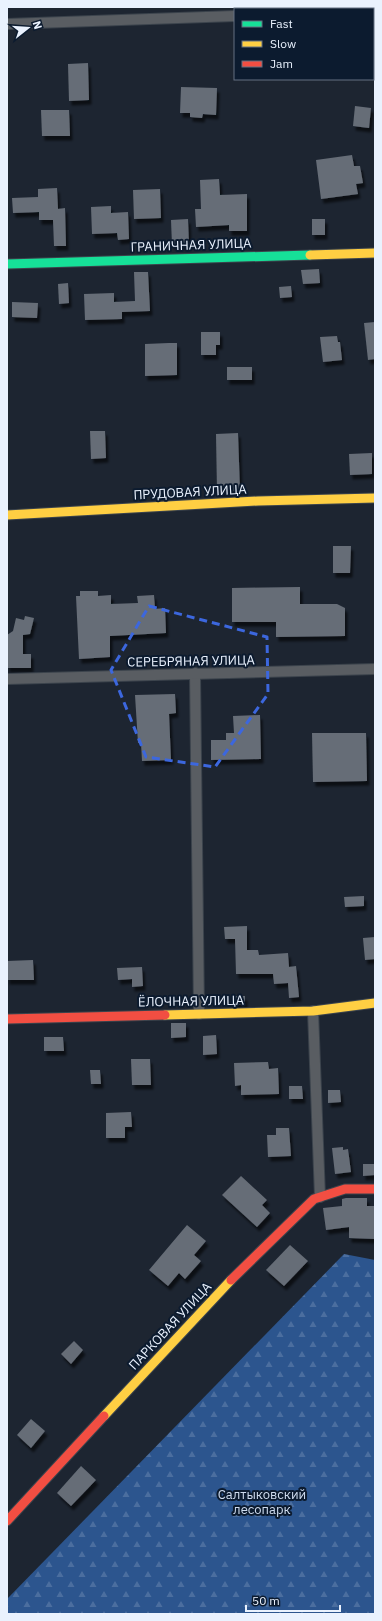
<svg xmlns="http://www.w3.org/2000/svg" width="382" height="1621" viewBox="0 0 382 1621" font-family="'IBM Plex Sans',sans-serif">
	<defs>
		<pattern id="forest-firs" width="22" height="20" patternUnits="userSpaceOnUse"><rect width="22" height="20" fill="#2c558e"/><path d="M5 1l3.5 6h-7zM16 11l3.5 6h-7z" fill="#4b6e9f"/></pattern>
		<filter id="shadow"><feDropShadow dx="2.5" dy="4.5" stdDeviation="1" flood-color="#0009"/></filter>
	</defs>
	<rect width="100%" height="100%" fill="#1d2531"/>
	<!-- forest -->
	<path fill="url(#forest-firs)" d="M344,1254l31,6v354h-367v-16z"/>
	<!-- building -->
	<g fill="#666d77" filter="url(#shadow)">
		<path d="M88,63l1,37 -20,1 -1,-37z"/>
		<path d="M181,87l36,1 -1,27 -13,-1 -1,4 -12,-1v-4h-10z"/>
		<path d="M355,106l16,2 -2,20 -16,-2z"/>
		<path d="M41,110h28l1,26h-28z"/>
		<path d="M352,155l2,11h6l3,17 -7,1 2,10 -37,5 -5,-39z"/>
		<path d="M219,179l1,16 27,-1v37h-18v-6l-33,2 -1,-18h6l-1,-29z"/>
		<path d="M57,188l1,21 7,-1 1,38h-12l-1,-26h-14v-8l-26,1 -1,-15 26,-1v-8z"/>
		<path d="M160,189l1,29 -27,1 -1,-29z"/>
		<path d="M111,206v7l17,-1 1,27 -11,1 -1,-7 -25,1 -1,-27z"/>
		<path d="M188,219l1,26h-17l-1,-25z"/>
		<rect x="312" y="219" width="13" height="16"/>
		<path d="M319,269l1,14 -17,1 -2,-14z"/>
		<path d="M134,272h14l2,39 -28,1v7l-37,1 -1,-26 30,-1v9l21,-1z"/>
		<path d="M68,283l1,20 -10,1 -1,-20z"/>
		<path d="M291,286l1,11 -12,1 -1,-11z"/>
		<path d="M12,302l26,1 -1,15 -25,-1z"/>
		<path d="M375,322v37l-7,1 -4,-37z"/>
		<path d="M201,332h19v13h-4v10h-15z"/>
		<path d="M337,336l1,6h2l2,18 -19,2 -3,-25z"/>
		<path d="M169,343h8v32l-32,1v-32z"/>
		<rect x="227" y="367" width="25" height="13"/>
		<path d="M90,431h15l1,27 -15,1z"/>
		<path d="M238,433l2,58 -23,1 -1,-58z"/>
		<path d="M372,453v21l-22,1 -1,-21z"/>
		<path d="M333,546h18l-1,27h-17z"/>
		<path d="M300,587v17h37l8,4v28l-69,1v-15h-44v-34z"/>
		<path d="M80,591h18v5l13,-1v9l27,-1 -1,-7 17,-1 1,14 10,-1 1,25 -56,3v21l-31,2 -3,-63h4z"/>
		<path d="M25,616l9,2 -4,16 -7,1v19h8v14h-24v-33l6,-4 3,-13 8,2z"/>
		<path d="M175,694l1,19 -7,1 2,46 -29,1 -1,-18h-3l-3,-48z"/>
		<path d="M260,715l1,44 -50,1v-20h15v-7h8l-1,-17z"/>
		<path d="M312,733h54l1,48 -54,1z"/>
		<path d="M364,896v10l-19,1 -1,-10z"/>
		<path d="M247,926v24h11l1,5 29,-2 1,14 7,-1 3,31 -10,1 -1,-15 -14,1 -1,-10h-37l-1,-35h-10l-1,-12z"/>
		<path d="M375,937v22l-10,1 -2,-22z"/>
		<path d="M33,960l1,20h-27v-19z"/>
		<path d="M142,967l1,19 -11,1v-8l-14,1 -1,-12z"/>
		<path d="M231,996h14v8l-14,1z"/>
		<path d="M171,1023h15v14l-15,1z"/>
		<path d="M216,1035l1,19 -14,1v-19z"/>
		<path d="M44,1037h19l1,14h-20z"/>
		<path d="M131,1059h19l1,26h-19z"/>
		<path d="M268,1062l1,7 9,-1 1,26 -38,1v-10l-6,1 -1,-23z"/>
		<path d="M90,1070h10l1,14h-10z"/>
		<path d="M289,1086h13l1,13h-14z"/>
		<path d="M328,1090h12l1,12 -13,1z"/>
		<path d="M131,1112l1,15h-7v11h-19v-25z"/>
		<path d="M276,1128h13l2,28 -23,1 -1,-22h9z"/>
		<path d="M343,1147v3l5,-1 3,23 -16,2 -3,-26z"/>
		<path d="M363,1164h12v11l-12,1z"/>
		<path d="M241,1176l26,24 -5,5 8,8 -13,14 -35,-32z"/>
		<path d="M346,1198h21v8h8v33l-26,-1v-11l-23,3 -3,-22 19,-2v-7z"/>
		<path d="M187,1225l19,16 -12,14 7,6 -16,18 -6,-6 -11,13 -19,-16z"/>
		<path d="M290,1245l18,16 -24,25 -18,-16z"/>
		<path d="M74,1341l9,9 -12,14 -10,-10z"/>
		<path d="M31,1419l14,12 -14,17 -14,-13z"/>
		<path d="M81,1466l15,14 -25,26 -14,-13z"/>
	</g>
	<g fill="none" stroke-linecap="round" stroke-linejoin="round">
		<!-- street casing -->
		<g stroke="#3b434c" stroke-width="12">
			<g id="street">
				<path d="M373,12h2"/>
				<path d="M7,24l228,-8"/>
				<path d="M195,673l4,341"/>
				<path d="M7,679l368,-10"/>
				<path d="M313,1011l7,186"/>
			</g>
		</g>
		<!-- fast casing -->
		<g stroke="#3b434c" stroke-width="11">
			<path id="fast" d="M7,264l303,-9"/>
		</g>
		<!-- slow casing -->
		<g stroke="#3b434c" stroke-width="11">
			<g id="slow">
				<path d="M310,255l65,-2"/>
				<path d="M7,515l251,-14 117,-3"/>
				<path d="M165,1015l148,-4 62,-8"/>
				<path d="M104,1416l127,-136"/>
			</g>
		</g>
		<!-- jam casing -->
		<g stroke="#3b434c" stroke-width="11">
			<g id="jam">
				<path d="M7,1019l158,-4"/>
				<path d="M231,1280l83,-81 31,-10h30"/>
				<path d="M7,1521l97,-105"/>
			</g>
		</g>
		<!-- street -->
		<use href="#street" stroke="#595d62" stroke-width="10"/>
		<!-- fast -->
		<use href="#fast" stroke="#16e098" stroke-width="9"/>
		<!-- slow -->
		<use href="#slow" stroke="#ffcf43" stroke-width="9"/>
		<!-- jam -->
		<use href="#jam" stroke="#f24e42" stroke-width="9"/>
	</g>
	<!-- marked area -->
	<path fill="none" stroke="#3c67de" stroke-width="3" stroke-dasharray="8 5" stroke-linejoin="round" d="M149,606l118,31 1,57 -53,73 -69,-10 -35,-87z"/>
	<g text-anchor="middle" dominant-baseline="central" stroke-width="4" stroke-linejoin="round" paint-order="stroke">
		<!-- street labels -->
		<g font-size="13" fill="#eaf2fe" stroke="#0c1b2f">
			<text transform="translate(191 245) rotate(-2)">ГРАНИЧНАЯ УЛИЦА</text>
			<text transform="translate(190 492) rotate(-3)">ПРУДОВАЯ УЛИЦА</text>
			<text transform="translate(191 661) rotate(-1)">СЕРЕБРЯНАЯ УЛИЦА</text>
			<text transform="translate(191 1001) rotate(-1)">ЁЛОЧНАЯ УЛИЦА</text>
			<text transform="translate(170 1326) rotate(-47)">ПАРКОВАЯ УЛИЦА</text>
		</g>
		<!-- park labels -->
		<g font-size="13" fill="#cfdcef" stroke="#0c1b2f">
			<text x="262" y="1494">Салтыковский<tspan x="262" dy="15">лесопарк</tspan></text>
		</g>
	</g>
	<!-- border -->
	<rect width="382" height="1621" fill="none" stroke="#eaf2fe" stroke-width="16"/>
	<!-- legend -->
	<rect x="234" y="8" width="140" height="72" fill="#0c1b2f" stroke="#657182"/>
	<rect x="242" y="21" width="20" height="6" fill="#16e098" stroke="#657182"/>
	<text x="270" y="28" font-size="12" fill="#eaf2fe">Fast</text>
	<rect x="242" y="41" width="20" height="6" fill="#ffcf43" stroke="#657182"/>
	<text x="270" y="48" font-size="12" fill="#eaf2fe">Slow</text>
	<rect x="242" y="61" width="20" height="6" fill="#f24e42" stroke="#657182"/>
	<text x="270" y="68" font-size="12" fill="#eaf2fe">Jam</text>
	<!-- north arrow -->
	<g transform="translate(28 28) rotate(73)" stroke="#0c1b2f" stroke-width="3" paint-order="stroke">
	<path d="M0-3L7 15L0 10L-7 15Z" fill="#eaf2fe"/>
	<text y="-6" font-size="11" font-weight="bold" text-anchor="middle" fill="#eaf2fe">N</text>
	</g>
	<!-- scale -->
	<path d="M246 1605v6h94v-6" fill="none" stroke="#eaf2fe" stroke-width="2"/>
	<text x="252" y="1605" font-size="12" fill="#eaf2fe" stroke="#0c1b2f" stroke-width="3" paint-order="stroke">50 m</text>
</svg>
